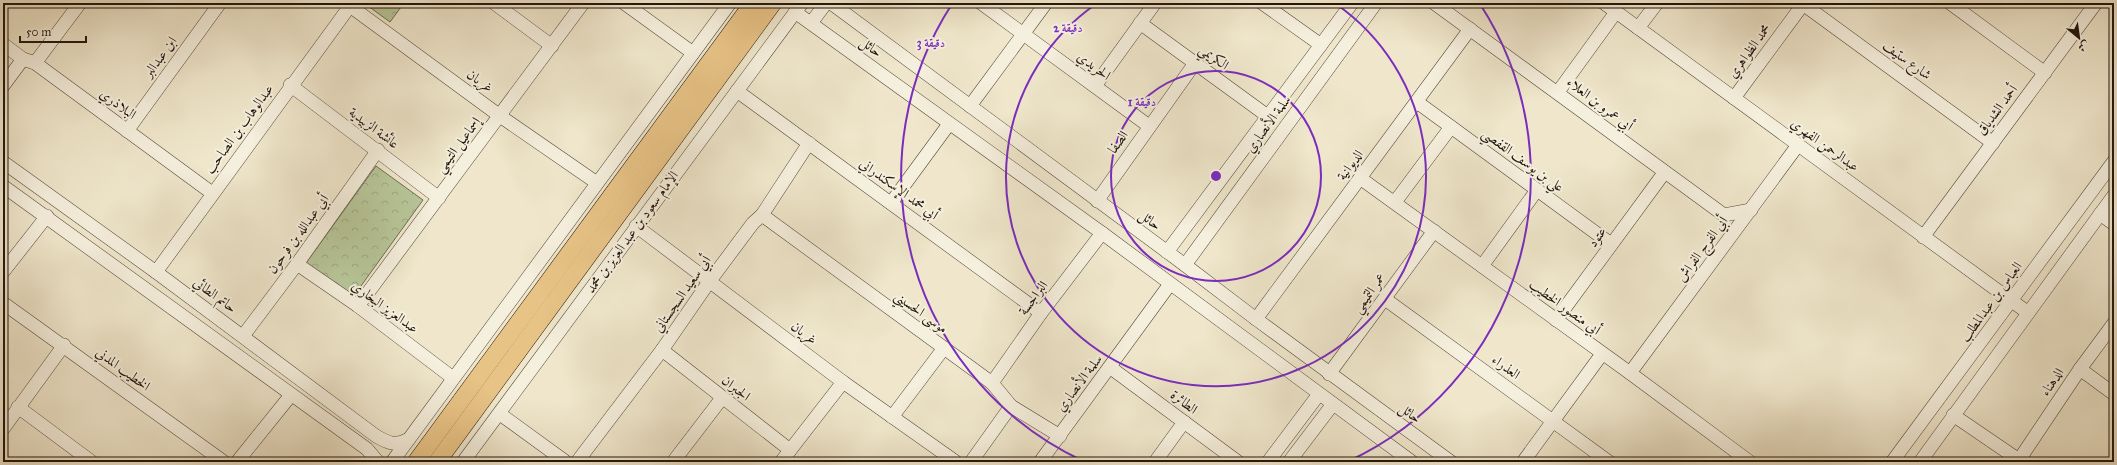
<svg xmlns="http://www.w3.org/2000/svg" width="2117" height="465" viewBox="0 0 2117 465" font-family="'IM FELL Great Primer',Amiri,serif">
	<defs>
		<pattern id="park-crowns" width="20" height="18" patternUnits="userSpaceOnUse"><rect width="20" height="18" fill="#b7c699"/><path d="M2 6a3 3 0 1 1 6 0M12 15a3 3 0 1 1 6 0" fill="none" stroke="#9da983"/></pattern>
	</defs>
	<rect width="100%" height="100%" fill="#efe6cb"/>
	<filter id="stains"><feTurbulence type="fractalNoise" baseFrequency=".005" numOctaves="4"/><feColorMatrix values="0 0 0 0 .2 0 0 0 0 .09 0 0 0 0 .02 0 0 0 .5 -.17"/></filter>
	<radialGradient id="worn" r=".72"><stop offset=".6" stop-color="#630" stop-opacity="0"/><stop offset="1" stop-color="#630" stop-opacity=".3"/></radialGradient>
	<!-- park -->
	<g fill="url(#park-crowns)" stroke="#6c6e53">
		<path d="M364,3h40l-14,19z"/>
		<path d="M376,166l47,34 -70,97 -47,-34z"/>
	</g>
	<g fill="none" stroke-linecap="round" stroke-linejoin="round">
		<!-- minor casing -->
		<g stroke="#55493c" stroke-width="14">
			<g id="minor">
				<path d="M346,3l154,113 97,67"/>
				<path d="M494,3l58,43"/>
				<path d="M624,3l69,50"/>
				<path d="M831,3l354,262 71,54 195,143"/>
				<path d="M981,3l168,123"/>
				<path d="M1262,3l59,42"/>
				<path d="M1434,3l290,212 27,-5"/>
				<path d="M1604,3l423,309"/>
				<path d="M1950,3l95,70"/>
				<path d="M1803,4l190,139"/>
				<path d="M795,12l307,221 310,229"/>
				<path d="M811,23l15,-20"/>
				<path d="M1140,23l129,94"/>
				<path d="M1638,28l19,-25"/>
				<path d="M3,44l20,15 12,4 177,130"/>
				<path d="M35,63l45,-60"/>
				<path d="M290,85l149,113"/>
				<path d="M3,86l20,-27"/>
				<path d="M1095,86l60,-83"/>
				<path d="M737,91l304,222"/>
				<path d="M1558,92l58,-80"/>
				<path d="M1734,98l70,-95"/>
				<path d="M1417,102l194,142"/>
				<path d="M970,106l76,-103"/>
				<path d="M127,131l93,-128"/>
				<path d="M3,162l153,110 220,164c14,8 19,10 33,3"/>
				<path d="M1360,178l270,195 120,89"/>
				<path d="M3,186l364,263 11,13"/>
				<path d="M1097,201l98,-138"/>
				<path d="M1395,202l56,-75"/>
				<path d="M891,203l58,-79"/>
				<path d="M2100,214l14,10"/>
				<path d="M762,215l230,168 19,23 49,30"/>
				<path d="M636,226l207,156 113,80"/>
				<path d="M1923,237l173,-234"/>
				<path d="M1167,252l185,-249"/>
				<path d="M297,264l61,42 95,72"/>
				<path d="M1185,265l191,-262"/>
				<path d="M1482,266l55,-76"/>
				<path d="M3,272l44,-56"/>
				<path d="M156,272l194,-266"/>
				<path d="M1385,299l224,163"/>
				<path d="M3,303l221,159"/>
				<path d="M358,306l225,-303"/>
				<path d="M1256,319l214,-290"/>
				<path d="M1556,320l108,-147"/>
				<path d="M243,336l54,-72 81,-114"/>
				<path d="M662,350l128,100"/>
				<path d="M1111,368l127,94"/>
				<path d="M2080,369l34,25"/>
				<path d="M1630,373l168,-228"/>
				<path d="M1329,374l105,-143"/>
				<path d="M992,383l49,-70 61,-80"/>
				<path d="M18,407l74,55"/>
				<path d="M500,414l66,48"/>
				<path d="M1953,415l66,45 61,-91 34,-46"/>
				<path d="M892,417l52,-69"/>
				<path d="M3,429l61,-84"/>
				<path d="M237,462l54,-67"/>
				<path d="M392,462l338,-459"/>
				<path d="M463,462l339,-459"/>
				<path d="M577,462l85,-112 47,-68 44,-59 9,-8 47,-72"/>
				<path d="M673,462l49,-64"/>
				<path d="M781,462l62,-80"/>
				<path d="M971,462l40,-56"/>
				<path d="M1040,462l130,-178"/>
				<path d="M1155,462l29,-40"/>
				<path d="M1268,462l51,-68"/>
				<path d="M1289,462l44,-58"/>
				<path d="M1523,462l79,-108"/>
				<path d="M1892,462l222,-301"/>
				<path d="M1920,462l194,-267"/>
			</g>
		</g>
		<!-- major casing -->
		<g stroke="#22150d" stroke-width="18">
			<g id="major">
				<path d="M416,462l337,-459"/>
				<path d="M437,462l336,-459"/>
			</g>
		</g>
		<!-- minor -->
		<use href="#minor" stroke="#f5efdd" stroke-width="13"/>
		<!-- major -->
		<use href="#major" stroke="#e8c386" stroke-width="17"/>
	</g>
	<!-- distance rings -->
	<g fill="none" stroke="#7b2cbf" stroke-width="2">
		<circle cx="1216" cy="176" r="105"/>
		<path d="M1336 4A210 210 0 1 1 1096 4"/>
		<path d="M1083 461A315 315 0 0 1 952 4M1480 4A315 315 0 0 1 1349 461"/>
	</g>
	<g text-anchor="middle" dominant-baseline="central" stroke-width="4" stroke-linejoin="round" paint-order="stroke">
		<!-- street labels -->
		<g font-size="14" fill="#22150d" stroke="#f5efdd">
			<text transform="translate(871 47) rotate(36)">حائل</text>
			<text transform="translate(1749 51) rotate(-54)">محمد الظواهري</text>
			<text transform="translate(160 57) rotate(-54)">ابن عبدالبر</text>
			<text transform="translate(1214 57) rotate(36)">الكريمي</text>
			<text transform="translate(1907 60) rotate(36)">شارع ستيف</text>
			<text transform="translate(1094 66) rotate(36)">الحريدي</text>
			<text transform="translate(480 81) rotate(36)">غريان</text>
			<text transform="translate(118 104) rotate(36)">البلاذري</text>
			<text transform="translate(1600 104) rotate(37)">أبي عمرو بن العلاء</text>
			<text transform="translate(1997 110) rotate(-53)">أحمد الشدياق</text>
			<text transform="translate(1268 124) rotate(-54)">سلمة الأنصاري</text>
			<text transform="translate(374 128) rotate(37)">عائشة الزبيدية</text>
			<text transform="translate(239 129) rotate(-54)">عبدالوهاب بن الصاحب</text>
			<text transform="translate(1118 142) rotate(-55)">الصفا</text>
			<text transform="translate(458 145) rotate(-53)">إسماعيل التيمي</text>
			<text transform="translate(1825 145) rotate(36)">عبدالرحمن الفهري</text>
			<text transform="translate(1523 160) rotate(36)">علي بن يوسف القفصي</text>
			<text transform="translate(1350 165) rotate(-54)">الديوانية</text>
			<text transform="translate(899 189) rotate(36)">أبي محمد الإسكندراني</text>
			<text transform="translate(1150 220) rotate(36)">حائل</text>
			<text transform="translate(632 232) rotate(-54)">الإمام سعود بن عبد العزيز بن محمد</text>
			<text transform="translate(298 234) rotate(-54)">أبي عبدالله بن فرحون</text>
			<text transform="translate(1597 237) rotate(-54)">عتود</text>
			<text transform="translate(1702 249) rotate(-54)">أبي الفرج الفراش</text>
			<text transform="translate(1369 293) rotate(-54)">عمر التميمي</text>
			<text transform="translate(682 294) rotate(-55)">أبي سعيد السجستاني</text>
			<text transform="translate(215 295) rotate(36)">حاتم الطائي</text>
			<text transform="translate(1033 298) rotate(-53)">البراجسة</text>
			<text transform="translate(1991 302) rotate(-54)">العباس بن عبدالمطلب</text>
			<text transform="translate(385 307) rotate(36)">عبدالعزيز البخاري</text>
			<text transform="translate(1565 307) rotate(36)">أبي منصور الخطيب</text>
			<text transform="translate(921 312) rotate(36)">موسى الحسيني</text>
			<text transform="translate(804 333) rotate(37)">غريان</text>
			<text transform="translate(1506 367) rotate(36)">العذراء</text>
			<text transform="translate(123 369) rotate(36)">الخطيب المدني</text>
			<text transform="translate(2052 382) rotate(-56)">الدهناء</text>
			<text transform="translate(1079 383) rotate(-53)">سلمة الأنصاري</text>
			<text transform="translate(736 388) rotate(38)">الجبران</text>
			<text transform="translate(1184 402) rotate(37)">الطائرة</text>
			<text transform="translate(1410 413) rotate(36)">حائل</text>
		</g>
	</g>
	<circle cx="1216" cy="176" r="6" fill="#7b2cbf" stroke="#f5efdd" stroke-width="2"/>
	<g font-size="12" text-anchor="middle" font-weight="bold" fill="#7b2cbf" stroke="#f5efdd" stroke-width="4" stroke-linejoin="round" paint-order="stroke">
		<text x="1068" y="32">2 دقيقة</text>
		<text x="931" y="47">3 دقيقة</text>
		<text x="1142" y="106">1 دقيقة</text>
	</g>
	<!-- margin -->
	<rect width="2117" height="465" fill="none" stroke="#efe6cb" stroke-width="16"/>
	<rect x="4" y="4" width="2109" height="457" fill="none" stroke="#22150d" stroke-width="2"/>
	<rect x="8" y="8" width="2101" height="449" fill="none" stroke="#22150d"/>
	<!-- north arrow -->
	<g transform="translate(2079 38) rotate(151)" stroke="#f5efdd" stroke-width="3" paint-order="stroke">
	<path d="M0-3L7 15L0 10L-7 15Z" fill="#22150d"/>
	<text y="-6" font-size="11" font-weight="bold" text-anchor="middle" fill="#22150d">ش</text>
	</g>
	<!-- scale -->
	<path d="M20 36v6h66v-6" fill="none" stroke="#22150d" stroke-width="2"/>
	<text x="26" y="36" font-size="12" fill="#22150d" stroke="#f5efdd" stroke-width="3" paint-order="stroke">50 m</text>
	<rect width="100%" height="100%" filter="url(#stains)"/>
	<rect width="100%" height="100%" fill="url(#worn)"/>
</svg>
